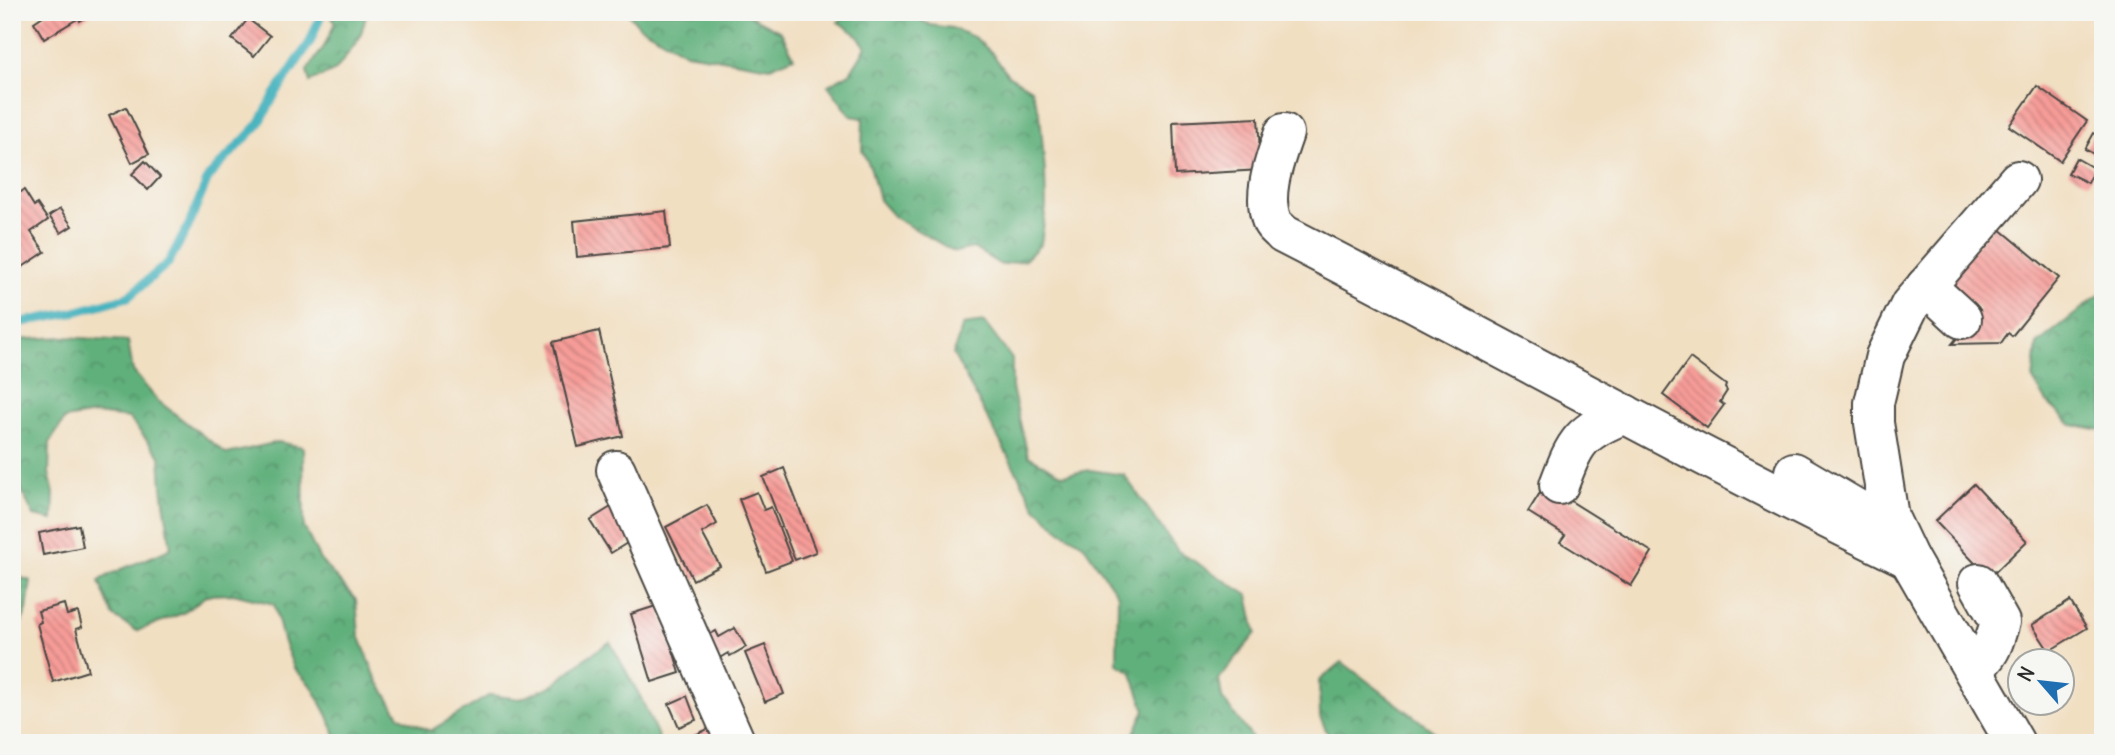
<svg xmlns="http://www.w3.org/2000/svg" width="2115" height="755" viewBox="0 0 2115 755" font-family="Delius,sans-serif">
	<defs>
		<pattern id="forest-crowns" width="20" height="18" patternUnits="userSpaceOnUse" patternTransform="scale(1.75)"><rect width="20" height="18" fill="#61b07c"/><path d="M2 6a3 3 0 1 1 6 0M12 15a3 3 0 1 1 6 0" fill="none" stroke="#508f66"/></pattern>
		<pattern id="building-back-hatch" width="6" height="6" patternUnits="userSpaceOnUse" patternTransform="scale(1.75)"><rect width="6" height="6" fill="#f79c98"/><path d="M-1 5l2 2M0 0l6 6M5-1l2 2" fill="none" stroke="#c87f7c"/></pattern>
	</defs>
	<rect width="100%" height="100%" fill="#f6f6f2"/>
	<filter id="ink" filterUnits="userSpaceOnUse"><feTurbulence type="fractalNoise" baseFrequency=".0143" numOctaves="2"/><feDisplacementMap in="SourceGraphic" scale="14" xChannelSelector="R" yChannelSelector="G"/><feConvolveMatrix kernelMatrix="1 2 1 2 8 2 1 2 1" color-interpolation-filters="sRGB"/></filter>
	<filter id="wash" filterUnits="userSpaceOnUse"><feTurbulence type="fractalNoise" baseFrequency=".00686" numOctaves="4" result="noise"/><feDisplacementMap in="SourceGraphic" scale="28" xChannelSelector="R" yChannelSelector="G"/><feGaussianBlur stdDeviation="1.57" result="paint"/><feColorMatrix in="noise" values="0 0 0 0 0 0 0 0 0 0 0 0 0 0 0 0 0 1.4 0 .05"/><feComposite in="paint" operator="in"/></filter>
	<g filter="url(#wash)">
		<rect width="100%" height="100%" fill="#f1dfc2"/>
		<!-- forest -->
		<g fill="url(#forest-crowns)" stroke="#466e54" stroke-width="2">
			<path d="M328,12h39l-7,25 -24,33 -26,12 -3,-11 18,-26 10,-23z"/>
			<path d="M627,12h116l38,20 13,25 -24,10 -84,-14 -47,-27z"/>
			<path d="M852,12h53l25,13 22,3 22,9 18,16 16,22 23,14 9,25 5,58 1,35 -5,37 -16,16 -24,5 -28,-17 -18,4 -61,-35 -15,-17 -8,-31 -9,-19 1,-32 -12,-2 -23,-31 22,-12 16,-26 -11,-14 -17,-11z"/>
			<path d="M2103,292v138l-31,-5 -25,-23 -14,-22 4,-36z"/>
			<path d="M984,322l28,37v29l16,68 35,19 27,-5 34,5 54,76 70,44 8,38 -37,46 3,19 34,45h-101l-23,-6 13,-27 -14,-39 -14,-7 1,-69 -35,-51 -22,-13 -25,-23 -83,-154 10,-29z"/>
			<path d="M64,337l64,4 5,30 24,29 70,54 51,-12 25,5 1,80 16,33 36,40 3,35 17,43 24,39 30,14 60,-36 30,4 32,-13 32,-27 26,-17 31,56 20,45h-323l-10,-27 -15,-28 -19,-20 -11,-28 -9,-36 -41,-10 -26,1 -24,18 -46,18 -24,-15 -14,-35c22,-15 48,-20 72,-33l-9,-60 -2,-32 -31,-38 -34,-4 -30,5 -15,23 -1,31 5,20 -1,27 -19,-4 -11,-22 -11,-37v-117z"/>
			<path d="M16,576l15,5 -4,29 -9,20 2,34 -5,19 -3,1v-80z"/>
			<path d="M1342,662l107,81h-117l-12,-26 -1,-36z"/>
		</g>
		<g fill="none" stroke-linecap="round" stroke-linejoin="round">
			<!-- stream -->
			<path stroke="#41b0bc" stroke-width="9" d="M12,324l59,-11 57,-16 40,-34 20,-36 21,-51 50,-52 15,-28 36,-54 12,-30"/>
		</g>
		<g id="blocks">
			<!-- building -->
			<g fill="url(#building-back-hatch)">
				<path d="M49,12h45l-14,9 -1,-3 -35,21 -10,-17z"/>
				<path d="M248,19l22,17 -16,20 -22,-17z"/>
				<path d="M2037,86l50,35 -27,40 -51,-35z"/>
				<path d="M126,107l23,47 -17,9 -23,-48z"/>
				<path d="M1258,118l3,52 -86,5 -2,-53z"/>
				<path d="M2094,133l9,5v21l-18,-10z"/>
				<path d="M2076,158l19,11 -7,14 -20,-10z"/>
				<path d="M145,161l15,16 -12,13 -16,-16z"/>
				<path d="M24,190l10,16 3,-2 11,16 -17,12 14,20 -33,22v-76z"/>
				<path d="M60,209l12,17 -11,7 -12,-17z"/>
				<path d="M666,211l4,37 -93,9 -3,-36z"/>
				<path d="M1994,224l65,54 -47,58 -4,-3 -7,10 -49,1 28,-34 -34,-28z"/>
				<path d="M599,331l24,105 -45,11 -25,-105z"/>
				<path d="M1690,358l36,27 -1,3 2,3 -7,11 4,3 -17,23 -44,-33z"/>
				<path d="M784,468l32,84 -21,8 -32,-83z"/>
				<path d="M1974,484l53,57 -38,37 -54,-57z"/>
				<path d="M1545,485l107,67 -21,34 -71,-44 5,-7 -37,-23z"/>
				<path d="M757,492l7,18 7,-3 21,54 -26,10 -27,-72z"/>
				<path d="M707,505l10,19 -15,9 18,33 -27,14 -27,-53z"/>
				<path d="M611,507l21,33 -21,13 -21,-33z"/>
				<path d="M79,525l4,22 -40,8 -4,-22z"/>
				<path d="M2070,601l17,27 -38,23 -17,-26z"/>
				<path d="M64,604l3,11 11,-3 4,15 -6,2 12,42 -35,11 -16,-58 4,-2 -3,-11z"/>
				<path d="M659,605l21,68 -28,9 -21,-68z"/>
				<path d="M735,628l11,19 -16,9 -2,-3 -12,7 -12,-22 12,-7 3,6z"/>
				<path d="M765,645l19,49 -19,8 -20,-49z"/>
				<path d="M687,696l9,24 -17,7 -10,-23z"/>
				<path d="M718,724l9,19h-38l-2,-4z"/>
				<path d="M147,737v6h-36v-2z"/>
			</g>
		</g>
	</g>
	<g filter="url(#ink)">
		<use href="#blocks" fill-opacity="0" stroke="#494642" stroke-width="2"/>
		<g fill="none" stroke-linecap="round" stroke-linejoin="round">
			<!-- minor casing -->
			<g stroke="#494642" stroke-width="42">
				<g id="minor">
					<path d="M1284,133c-9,27 -23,61 -12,89 2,4 8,8 11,12 209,107 414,223 626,325"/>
					<path d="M1926,286l36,33"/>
					<path d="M616,470l120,273"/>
					<path d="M1794,472l63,37"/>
					<path d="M1559,485c17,-45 21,-53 66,-71"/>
					<path d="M1973,668c18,-12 21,-26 27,-46l-22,-39"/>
					<path d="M2015,743l-106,-184 -20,-42 -15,-94v-20l11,-47 25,-51 108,-125"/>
				</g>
			</g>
			<!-- minor -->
			<use href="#minor" stroke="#fff" stroke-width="38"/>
		</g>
	</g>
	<!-- margin -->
	<rect width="2115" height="755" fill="none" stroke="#f6f6f2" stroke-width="42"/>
	<!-- north arrow -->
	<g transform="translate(2041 682) rotate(298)"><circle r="33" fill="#f6f6f2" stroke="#a5a5a2" stroke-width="2"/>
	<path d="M0-5L12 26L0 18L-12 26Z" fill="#1f6fb2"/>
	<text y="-10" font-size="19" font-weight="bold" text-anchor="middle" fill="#2b2b2b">N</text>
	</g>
</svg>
